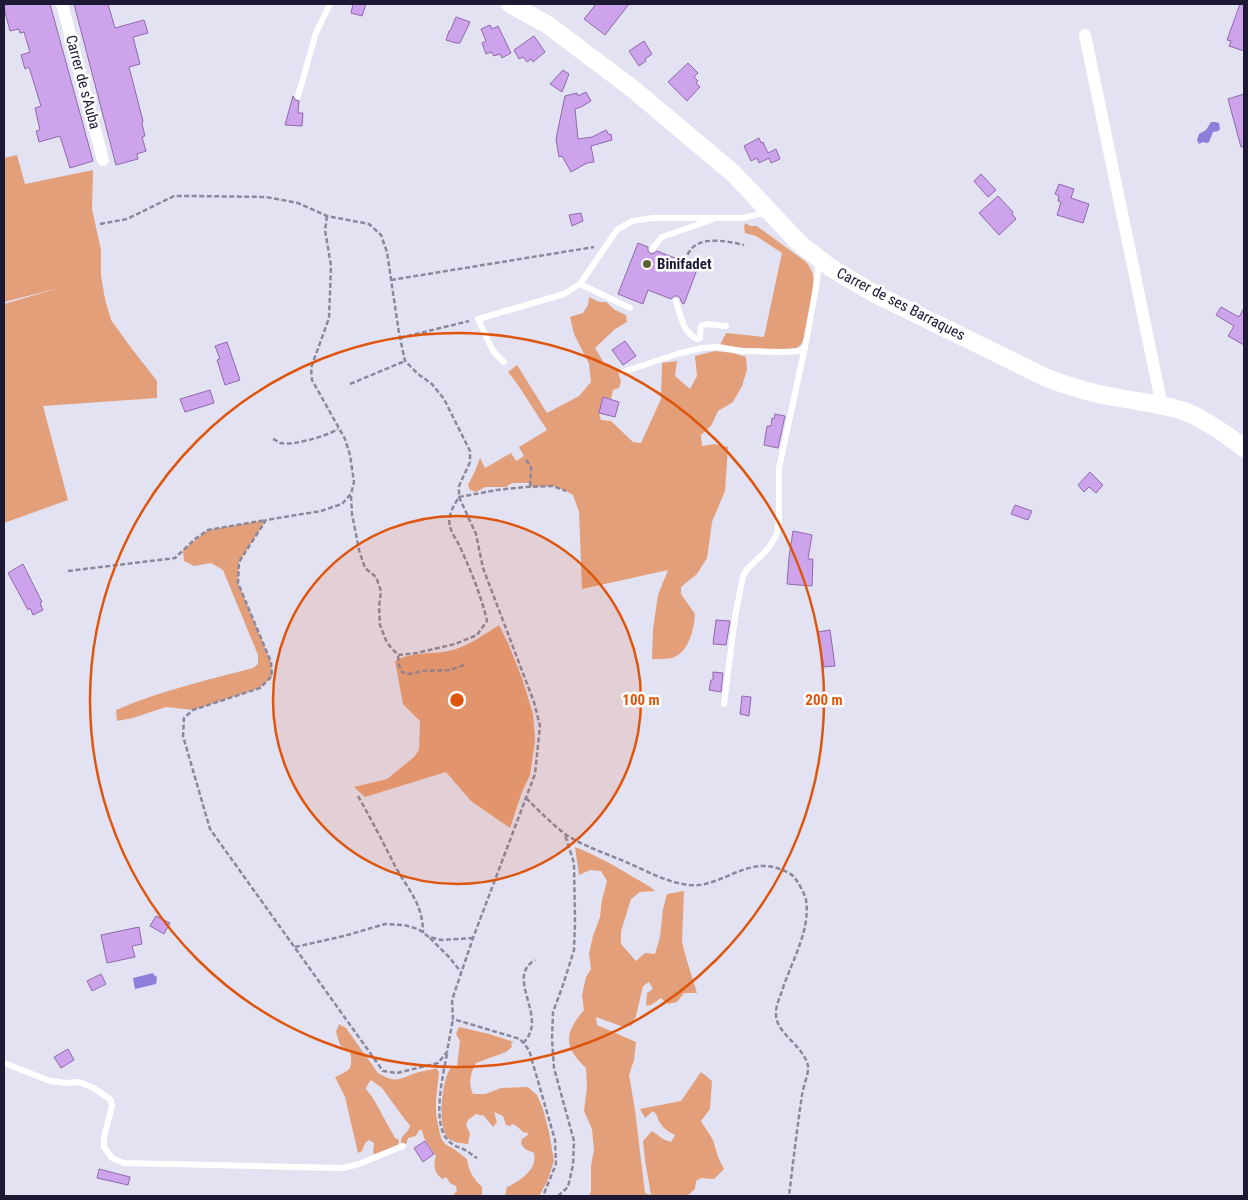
<svg xmlns="http://www.w3.org/2000/svg" width="1248" height="1200" viewBox="0 0 1248 1200" font-family="'Roboto Condensed',sans-serif">
	<rect width="100%" height="100%" fill="#e3e2f2"/>
	<!-- green -->
	<g fill="#e39f79">
		<path d="M17,155l8,29 68,-14 -1,39 9,41v26l4,23 6,21 21,29 25,32v17l-114,8 25,94 -64,23v-219l55,-16 -55,14v-144z"/>
		<path d="M746,223l4,3h7l49,36c3,4 6,8 7,13 2,7 -7,62 -11,68 -1,2 -4,4 -6,5 -5,3 -13,1 -19,1 -19,0 -38,-1 -57,-4l6,-12 38,4 18,-84 -26,-17 -11,-3 -1,-7z"/>
		<path d="M589,297l10,5h7l9,8 11,5 1,7 -12,7 -20,19 9,15 14,8 3,11 -2,6 -6,2 -2,9 -8,-2 -4,16 2,7 10,1 22,21 8,1 20,-44 1,-36 15,-2 -2,15 15,13 7,-13 -2,-20 20,-5 18,2 13,4 1,13 -5,16 -9,16 -15,9 -7,15 -10,9 1,11 13,-2 13,3 -3,44 -13,31 -5,36 -10,16 -16,13v7l14,20c-1,15 -6,39 -23,44 -6,1 -14,1 -20,1l1,-30 5,-34 10,-25 -86,19 -3,-77 -6,-17 -7,-4 -13,-5 -23,1v-4h-18l-6,4h-21l-9,5 -6,-2 -2,-5 8,-16 4,-11 5,10 26,-15 5,8 8,-5 -5,-9 28,-17 -29,-45 -10,-13 9,-7 30,48 32,-17 12,-14 -2,-18 -15,-30 -4,-17 13,-4 5,-8z"/>
		<path d="M266,520l-27,42 -1,21 33,79 1,14 -12,12 -67,22 -27,-3 -33,11 -16,3 -1,-11c44,-19 91,-30 137,-42l5,-4v-9l-35,-85 -12,-7 -17,3 -10,-5 -1,-11 25,-20z"/>
		<path d="M499,625l9,18 14,35 11,36 2,26 -5,35 -8,17 -12,36 -39,-27 -25,-29 -81,25 -11,-10 33,-8 27,-22 5,-7 1,-29 -17,-17 -8,-43c18,-10 39,-6 58,-11 17,-5 32,-16 46,-25z"/>
		<path d="M575,847c20,8 35,16 53,27 10,6 19,10 27,17l-15,1 -9,7 -10,32v13l15,17 9,-8 10,1 5,-17 3,-28 4,-15 17,-3 -2,51 5,19 10,32h-13l-7,9 -9,2 -7,-6 -10,7 -5,1 1,-13 6,-4 -4,-7 -6,4 -7,30 -5,10h-10l-25,-9 1,8 39,17 -2,18 -5,15 6,35 10,83 6,2 -6,-35 -2,-19 9,-10 11,8 8,3 4,-7c-6,-3 -11,-6 -15,-12 -3,-5 -2,-8 -7,-12l-8,7 -5,-9 41,-8 20,-29 11,9 -2,28 -9,12 12,19 5,17 6,12 -10,10 -13,-1 -5,3 -1,8 -8,7h-98l2,-5v-25l3,-16 -2,-21 -8,-18 3,-23 -1,-20c-23,-22 -22,-34 -2,-58l-2,-15 4,-18 5,-8 -2,-15 4,-18 7,-19 2,-17 5,-19 -6,-10 -11,-1 -11,5z"/>
		<path d="M339,1024l7,4 32,45c19,11 20,6 38,0 7,-3 14,-2 20,-5l3,4 -3,28v14l2,11 3,13 4,6 9,5 13,10c2,13 6,19 15,28v9h-30l5,-5 -1,-5 -6,-3 -4,-6 -3,2c-9,-5 -10,-14 -7,-23l-12,-18 -2,-8h-3l-3,6 -8,2 -2,6h-4l-1,-3c1,-8 8,-8 9,-16l-4,-4 -24,-33 -11,-8 -3,4 -2,5 7,9 22,40 4,2 -1,5 -23,9 -2,-1 1,-10 -5,-3 -4,3 -3,8 -4,2 -13,-56 -10,-20c16,-7 18,-8 15,-26l-10,-6 -4,-13z"/>
		<path d="M459,1027l30,7 25,8 -3,1 1,4 -6,5 -30,11c-6,11 -8,20 -3,31h12l16,-6 27,-1 9,8 6,14 6,23 5,29 -7,21 -8,14h-34l2,-9c10,-4 26,-15 27,-26 1,-2 0,-5 0,-8l-9,-4 -4,-5 1,-5 6,-4 -1,-3 -2,1c-5,-3 -6,-6 -12,-9l-3,2 -4,-1 -3,-9 -9,-4 3,10 -4,5 -9,-11 -8,-2 -8,6 -2,5 4,8 -2,11c-7,-1 -13,-1 -19,-5 -12,-10 -7,-48 -3,-61 1,-4 3,-7 5,-11l6,-1 3,-25 -4,-7z"/>
	</g>
	<!-- water -->
	<g fill="#8e7ed9">
		<path d="M1211,122h4l4,1 1,6 -2,2 -5,1 -4,10 -2,1 -4,-1 -4,2 -2,-4 2,-6 7,-4z"/>
		<path d="M153,973l1,2 3,2 -1,7 -21,5 -2,-11z"/>
	</g>
	<!-- building -->
	<g fill="#cda4eb" stroke="#9069ac">
		<path d="M9,4h41l43,157 -23,7 -10,-32 -21,6 -3,-11 4,-1 -5,-22 6,-2 -12,-39 -4,2 -4,-14 9,-3 -6,-20 -4,1 -1,-4 -9,2 -6,-23v-3z"/>
		<path d="M74,4h34l7,24 29,-8 4,13 -15,4 7,27 -11,3 14,54 -1,3 3,12 -3,1 4,14 -9,3 1,5 -22,6z"/>
		<path d="M353,4h13l-4,12 -11,-3z"/>
		<path d="M596,4h33l-24,31 -21,-16z"/>
		<path d="M1240,4h4v47l-15,-5 2,-5 -4,-1z"/>
		<path d="M456,17l14,5 -10,21h-4l-10,-3 3,-9h1z"/>
		<path d="M490,25l2,4 6,-3 13,27 -9,5 -2,-4 -6,2 -3,-4 -5,2 -4,-11 4,-2 -5,-12z"/>
		<path d="M534,36l11,16 -12,10 -2,-3 -4,3 -4,-5 -4,2 -5,-9z"/>
		<path d="M644,41l8,13 -7,5 1,2 -7,5 -10,-15z"/>
		<path d="M688,63l10,10 -4,4 4,4 -2,2 4,4 -13,14 -19,-19z"/>
		<path d="M563,70l6,4 -7,18 -12,-8z"/>
		<path d="M586,92l5,9 -10,6 -6,2 3,30 14,-2 14,-7 3,5 2,-1 1,6 -21,6 3,16 -7,1 -16,9 -9,-16 -3,1 -3,-18 1,-5 8,-38 12,-3 1,3z"/>
		<path d="M1244,94v53h-3l-13,-48z"/>
		<path d="M293,96l2,4 4,1 -1,12h5l-1,13 -17,-1z"/>
		<path d="M759,138l2,5 2,-1 5,11 8,-4 4,10 -9,4 -2,-5 -10,5 -2,-5 -6,3 -7,-15z"/>
		<path d="M981,174l15,16 -8,7 -14,-16z"/>
		<path d="M1059,184l15,5 -3,9 18,6 -6,19 -26,-8 4,-13 -3,-1 1,-5 -4,-2z"/>
		<path d="M998,196l15,16 -1,2 4,5 -17,16 -20,-22z"/>
		<path d="M581,213l2,8 -11,5 -3,-11z"/>
		<path d="M638,243l10,4v4l3,3 3,-1 3,-2 41,16 -14,37 -2,-1 -2,-5 -2,-2h-4l-3,3 -23,-9 -5,14 -25,-10z"/>
		<path d="M1221,307l18,10 5,-9v37l-16,-9 6,-10 -18,-11z"/>
		<path d="M625,341l11,15 -13,9 -11,-15z"/>
		<path d="M227,342l13,38 -15,5 -8,-25 3,-1 -5,-13z"/>
		<path d="M210,390l4,13 -29,9 -5,-13z"/>
		<path d="M603,397l16,5 -4,15 -16,-4z"/>
		<path d="M775,414l10,2 -7,32 -14,-3 3,-19h4l1,-8 2,1z"/>
		<path d="M1090,472l13,13 -7,8 -7,-6 -5,5 -6,-7z"/>
		<path d="M1015,505l17,6 -4,9 -17,-6z"/>
		<path d="M793,531l19,4 -4,24h5l-1,27 -25,-2 2,-27z"/>
		<path d="M23,564l19,38 -2,1 3,7 -10,5 -3,-7 -2,2 -20,-37z"/>
		<path d="M716,620l14,1 -4,24 -13,-1z"/>
		<path d="M830,630l5,36 -11,1 -6,-35z"/>
		<path d="M713,672l10,1 -2,19 -12,-2 2,-10h2z"/>
		<path d="M742,696l9,1 -2,19 -9,-2z"/>
		<path d="M156,916l14,7 -6,11 -14,-8z"/>
		<path d="M139,927l3,17 -10,2 3,11 -28,6 -6,-28z"/>
		<path d="M101,974l5,10 -14,7 -5,-10z"/>
		<path d="M68,1049l6,11 -13,8 -7,-11z"/>
		<path d="M425,1141l9,13 -11,8 -9,-14z"/>
		<path d="M99,1169l31,8 -2,8 -31,-7z"/>
	</g>
	<g fill="none" stroke-linecap="round" stroke-linejoin="round">
		<!-- path -->
		<g stroke="#8b889e" stroke-width="2.5" stroke-dasharray="5 2.5" stroke-linecap="butt">
			<path d="M327,216l-2,14 6,36 -2,52 -18,50 1,12 33,59 5,16 4,27 -3,12 -9,10 -21,7 -55,9 -27,42 -1,21 33,79 1,14 -12,12 -67,22 -9,8 -1,18 27,93 173,242 14,2 41,-10 9,-11 6,-33"/>
			<path d="M100,224l27,-5 47,-23h21l71,1 32,6 29,13 42,8 12,11 6,17 12,81 6,28 13,13 14,10 12,15 26,52v11l-11,24v11l17,37 7,34 51,134 6,24 -5,48 -62,164 -21,62 1,19 67,20 9,11 26,90 1,24 -13,32"/>
			<path d="M684,261c3,-5 6,-13 12,-16 13,-8 35,-3 48,0"/>
			<path d="M391,280l203,-33"/>
			<path d="M400,338l69,-17"/>
			<path d="M350,384l55,-23"/>
			<path d="M273,439c3,1 5,3 7,4 13,3 47,-7 58,-14"/>
			<path d="M526,460l5,7 -1,20"/>
			<path d="M351,496l1,18 7,36 6,18 11,9 5,14 -2,16 1,18 7,18 11,12 19,-2 38,-9 22,-9 10,-14c-6,-26 -16,-50 -27,-74 -3,-7 -9,-14 -10,-21 -3,-10 4,-21 9,-29l38,-7 29,-3 27,-1 13,5"/>
			<path d="M68,571l107,-13 20,-19 13,-9 58,-10"/>
			<path d="M398,656l1,9 3,7 7,2 14,-3 27,-1 17,-6"/>
			<path d="M358,796c13,23 25,46 37,70 13,24 28,37 28,67"/>
			<path d="M526,798c13,13 25,25 39,36 20,13 40,19 61,28 23,10 54,28 79,22 25,-6 46,-24 72,-16 5,2 14,5 17,9 3,3 12,19 12,23 5,31 -16,64 -25,94 -2,5 -5,12 -5,18 -2,21 28,33 32,54 1,7 -5,21 -6,29 -5,34 -9,68 -13,101"/>
			<path d="M430,938l19,19 12,15"/>
			<path d="M295,947l49,-11 41,-12 19,1 14,4 11,8 12,3 32,-2"/>
			<path d="M523,1043c27,-25 -19,-65 12,-83"/>
			<path d="M447,1054c-4,21 -15,68 0,85 5,7 13,8 20,12 3,2 6,5 10,7"/>
			<path d="M558,1196l10,-9 5,-22 1,-24 -20,-73 -2,-29 1,-27 10,-27 11,-35 1,-28 -1,-59 -9,-28"/>
		</g>
		<!-- lane -->
		<g stroke="#fff" stroke-width="6">
			<path d="M298,96l18,-63 14,-29"/>
			<path d="M652,249l10,-12 49,-17"/>
			<path d="M676,301c4,13 7,32 21,38l3,-1 1,-12 5,-2 20,2"/>
			<path d="M630,308l-50,-24 37,-54 15,-9 21,-3h90l25,-6"/>
			<path d="M504,362l-11,-11 -15,-32 86,-25 16,-10"/>
			<path d="M623,372l54,-18 25,-6 16,-1 23,4 42,1 16,-1 6,-4 11,-59 3,-26"/>
			<path d="M724,704l11,-87 8,-41 4,-7 21,-20 9,-15 2,-15v-51l26,-121"/>
			<path d="M4,1063l46,18 15,2 14,-1 15,6 17,12 1,6 -8,31v10l8,11 12,5 219,5 16,-4 44,-18"/>
		</g>
		<!-- street -->
		<g stroke="#fff" stroke-width="12">
			<path d="M62,4l41,156"/>
			<path d="M1085,35l77,371"/>
		</g>
		<!-- secondary -->
		<path stroke="#fff" stroke-width="18" d="M510,4l38,21 85,64 101,85 65,69 32,25 44,26 172,84c23,9 43,15 67,19 25,5 52,7 75,16 20,9 38,22 55,35"/>
	</g>
	<!-- distance rings -->
	<circle cx="457" cy="700" r="184" fill="#de560e" fill-opacity=".12"/>
	<g fill="none" stroke="#de560e" stroke-width="2.5">
		<circle cx="457" cy="700" r="184"/>
		<circle cx="457" cy="700" r="367"/>
	</g>
	<!-- markers -->
	<circle fill="#60612e" stroke="#fff" stroke-width="2" cx="647" cy="264" r="5"/>
	<g text-anchor="middle" dominant-baseline="central" stroke-width="5" stroke-linejoin="round" paint-order="stroke">
		<!-- street labels -->
		<g font-size="15" fill="#1d1834" stroke="#fff">
			<text transform="translate(83 82) rotate(75)">Carrer de s'Auba</text>
			<text transform="translate(901 304) rotate(27)">Carrer de ses Barraques</text>
		</g>
		<!-- poi labels -->
		<g font-size="15" font-weight="bold" fill="#1d1834" stroke="#fff" text-anchor="start">
			<text x="657" y="264">Binifadet</text>
		</g>
	</g>
	<circle cx="457" cy="700" r="8" fill="#de560e" stroke="#fff" stroke-width="2.5"/>
	<g font-size="15" text-anchor="middle" font-weight="bold" fill="#de560e" stroke="#fff" stroke-width="5" stroke-linejoin="round" paint-order="stroke">
		<text x="641" y="705">100 m</text>
		<text x="824" y="705">200 m</text>
	</g>
	<!-- border -->
	<rect width="1248" height="1200" fill="none" stroke="#1d1834" stroke-width="10"/>
</svg>
